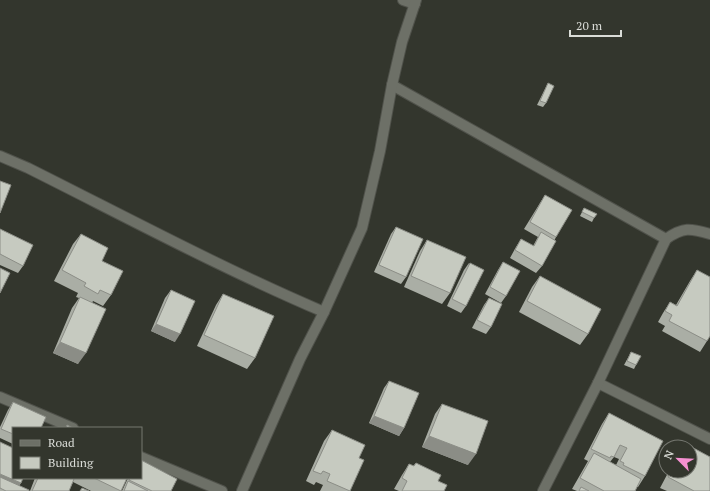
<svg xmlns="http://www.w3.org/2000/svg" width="710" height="491" viewBox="0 0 710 491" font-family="'PT Serif',serif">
	<rect width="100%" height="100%" fill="#33362d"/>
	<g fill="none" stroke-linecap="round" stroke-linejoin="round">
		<!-- minor casing -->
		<g stroke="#50524b" stroke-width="12">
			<g id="minor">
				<path d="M403,0l12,4"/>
				<path d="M392,85l274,154c17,-12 24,-11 44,-5"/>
				<path d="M0,156l28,12c98,49 195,101 296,144"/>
				<path d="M598,383l112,56"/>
				<path d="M0,397l73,31"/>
				<path d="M141,457l81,34"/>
				<path d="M242,491l58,-132 24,-47 38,-84 18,-77 12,-66 10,-43 14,-42"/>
				<path d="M543,491l55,-108 68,-144"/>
			</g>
		</g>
		<!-- minor -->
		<use href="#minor" stroke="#6d7067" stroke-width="10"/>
	</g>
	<!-- wall -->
	<g fill="#aaaea5" fill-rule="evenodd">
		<path d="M548,83l-2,20 -3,4 -6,-2z"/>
		<path d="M545,195l11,42 -14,29 -6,7 -26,-15 6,-11 5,-8 12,7 5,-9 -14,-8 16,-26z"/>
		<path d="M584,208l10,10 -2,4 -12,-6z"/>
		<path d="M396,227l10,50 -5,7 -27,-12 17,-38z"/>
		<path d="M0,229l23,37 -5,7 -18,-8z"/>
		<path d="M81,234l21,27 9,34 -8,11 -10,-5 -1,2 -14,61 -25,-11 19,-45 7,-10 -3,-1 2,-4 -24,-12 19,-37z"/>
		<path d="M427,240l23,53 -8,11 -38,-17 16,-36z"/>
		<path d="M503,262l3,34 -5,7 -16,-9 13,-24z"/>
		<path d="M469,263l-3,43 -5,7 -14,-7 17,-36z"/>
		<path d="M697,270l10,71 -7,11 -38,-21 3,-5 -7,-4 5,-9 7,-11 6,3 14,-24z"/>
		<path d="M540,276l48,58 -8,11 -61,-33 13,-25z"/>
		<path d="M171,290l4,52 -24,-11 14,-33z"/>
		<path d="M223,294l32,64 -8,11 -50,-23 19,-41z"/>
		<path d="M489,298l2,29 -5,7 -14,-6 12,-23z"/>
		<path d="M631,352l5,13 -2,4 -10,-4 5,-9z"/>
		<path d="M389,381l15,47 -5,8 -30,-13 15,-35z"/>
		<path d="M13,402v42l-13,-6v-11l8,-17z"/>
		<path d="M442,404l26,61 -46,-18 13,-33z"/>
		<path d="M609,413l36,63 -7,11h-1l-2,4h-58l-5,-2 16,-28 -4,-2 18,-35zM614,457l5,2 -3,6 -6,-3z"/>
		<path d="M332,430l27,28 -9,33h-30l3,-6 -7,-3 -2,3 -8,-4 18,-40z"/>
		<path d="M0,442l21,41 -2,3 10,5h-29z"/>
		<path d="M686,444l24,13v34h-43l-7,-3 9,-17h21v-24h-6z"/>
		<path d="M416,463l22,18 6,10h-45l-5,-2 8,-14 7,-11 4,2z"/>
		<path d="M35,478h36l2,1 1,-1h53l-6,13h-30l-18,-9 -4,9h-39z"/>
		<path d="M128,478h13l30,13h-49z"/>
	</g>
	<!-- shaded-wall -->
	<g fill="#8b8d86">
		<path d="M156,324l24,10 -5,8 -24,-11z"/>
		<path d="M60,342l26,11 -8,11 -25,-11z"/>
		<path d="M374,416l30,12 -5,8 -30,-13z"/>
		<path d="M429,436l47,18 -8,11 -46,-18z"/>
		<path d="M0,474l21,9 -5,7 -16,-6z"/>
	</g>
	<!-- building -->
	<g fill="#c6cac0" stroke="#8b8d86">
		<path d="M548,83l6,3 -8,17 -6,-2z"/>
		<path d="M0,181l11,4 -11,28z"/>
		<path d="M545,195l27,15 -16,27 -26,-15z"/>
		<path d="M584,208l13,6 -3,4 -12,-6z"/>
		<path d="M396,227l27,12 -17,38 -27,-12z"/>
		<path d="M0,229l33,16 -10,21 -23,-12z"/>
		<path d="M541,232l15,9 -14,25 -27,-16 6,-11 13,7z"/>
		<path d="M81,234l27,14 -6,13 21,10 -12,24 -11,-5 -2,4 -14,-8 2,-3 -24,-13z"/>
		<path d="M427,240l39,17 -16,36 -39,-17z"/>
		<path d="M503,262l17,9 -14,25 -16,-9z"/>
		<path d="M470,263l14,7 -18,36 -14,-7z"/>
		<path d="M0,268l10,5 -10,20z"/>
		<path d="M697,270l13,7v59l-3,5 -38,-20 3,-6 -7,-4 5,-9 7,4z"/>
		<path d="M540,276l61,33 -13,25 -61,-33z"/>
		<path d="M171,290l24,11 -15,33 -24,-10z"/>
		<path d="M223,294l51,22 -19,42 -51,-23z"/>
		<path d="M80,297l26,12 -20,44 -26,-11z"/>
		<path d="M489,298l13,6 -11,23 -14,-7z"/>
		<path d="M631,352l10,4 -5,9 -9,-4z"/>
		<path d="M389,381l30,12 -15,35 -30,-12z"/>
		<path d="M13,402l33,15 -5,11h-28v6l-12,-5z"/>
		<path d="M442,404l46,17 -12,33 -47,-18z"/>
		<path d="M609,413l54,28 -18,35 -22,-11 1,-2 -4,-2 7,-13 -7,-3 -6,12 -3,-1 -1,2 -19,-9z"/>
		<path d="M67,425l6,3h-7z"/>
		<path d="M332,430l33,15 -6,13 5,2 -14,31 -23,-10 3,-7 -7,-3 -2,3 -8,-3z"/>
		<path d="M0,442l13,6v30h10l-2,5 -21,-9z"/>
		<path d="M686,444l24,13v34h-16l-26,-14 3,-6h19v-24h-6z"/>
		<path d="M594,453l47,26 -6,12h-31l-24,-13z"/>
		<path d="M141,460l36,19 -6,12h-19l-23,-11 1,-2h11z"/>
		<path d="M416,463l25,12 -3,6 9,4 -3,6h-42l5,-10 -5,-3 7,-14 5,2z"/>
		<path d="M0,477l29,13v1h-23l-6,-3z"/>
		<path d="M38,478h33l3,1 -5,12h-37z"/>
		<path d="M94,478h33l-6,13z"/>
		<path d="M128,481l20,10h-24z"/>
		<path d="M581,487l8,4h-10z"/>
		<path d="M82,488l7,3h-9z"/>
	</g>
	<!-- legend -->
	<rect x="12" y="427" width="130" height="52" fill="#33362d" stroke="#767871"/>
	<rect x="20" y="440" width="20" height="6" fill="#6d7067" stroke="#767871"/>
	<text x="48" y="447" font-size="12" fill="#dadcd7">Road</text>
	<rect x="20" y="457" width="20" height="12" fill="#c6cac0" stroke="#767871"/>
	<text x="48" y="467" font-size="12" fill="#dadcd7">Building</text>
	<!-- north arrow -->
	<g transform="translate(678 459) rotate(294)"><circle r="19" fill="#33362d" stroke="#767871"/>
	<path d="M0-3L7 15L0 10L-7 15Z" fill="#f590d1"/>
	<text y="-6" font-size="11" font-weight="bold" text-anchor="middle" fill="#dadcd7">N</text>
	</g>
	<!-- scale -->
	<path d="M570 30v6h51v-6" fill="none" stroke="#dadcd7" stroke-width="2"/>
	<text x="576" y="30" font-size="12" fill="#dadcd7" stroke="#33362d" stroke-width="3" paint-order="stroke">20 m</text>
</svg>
